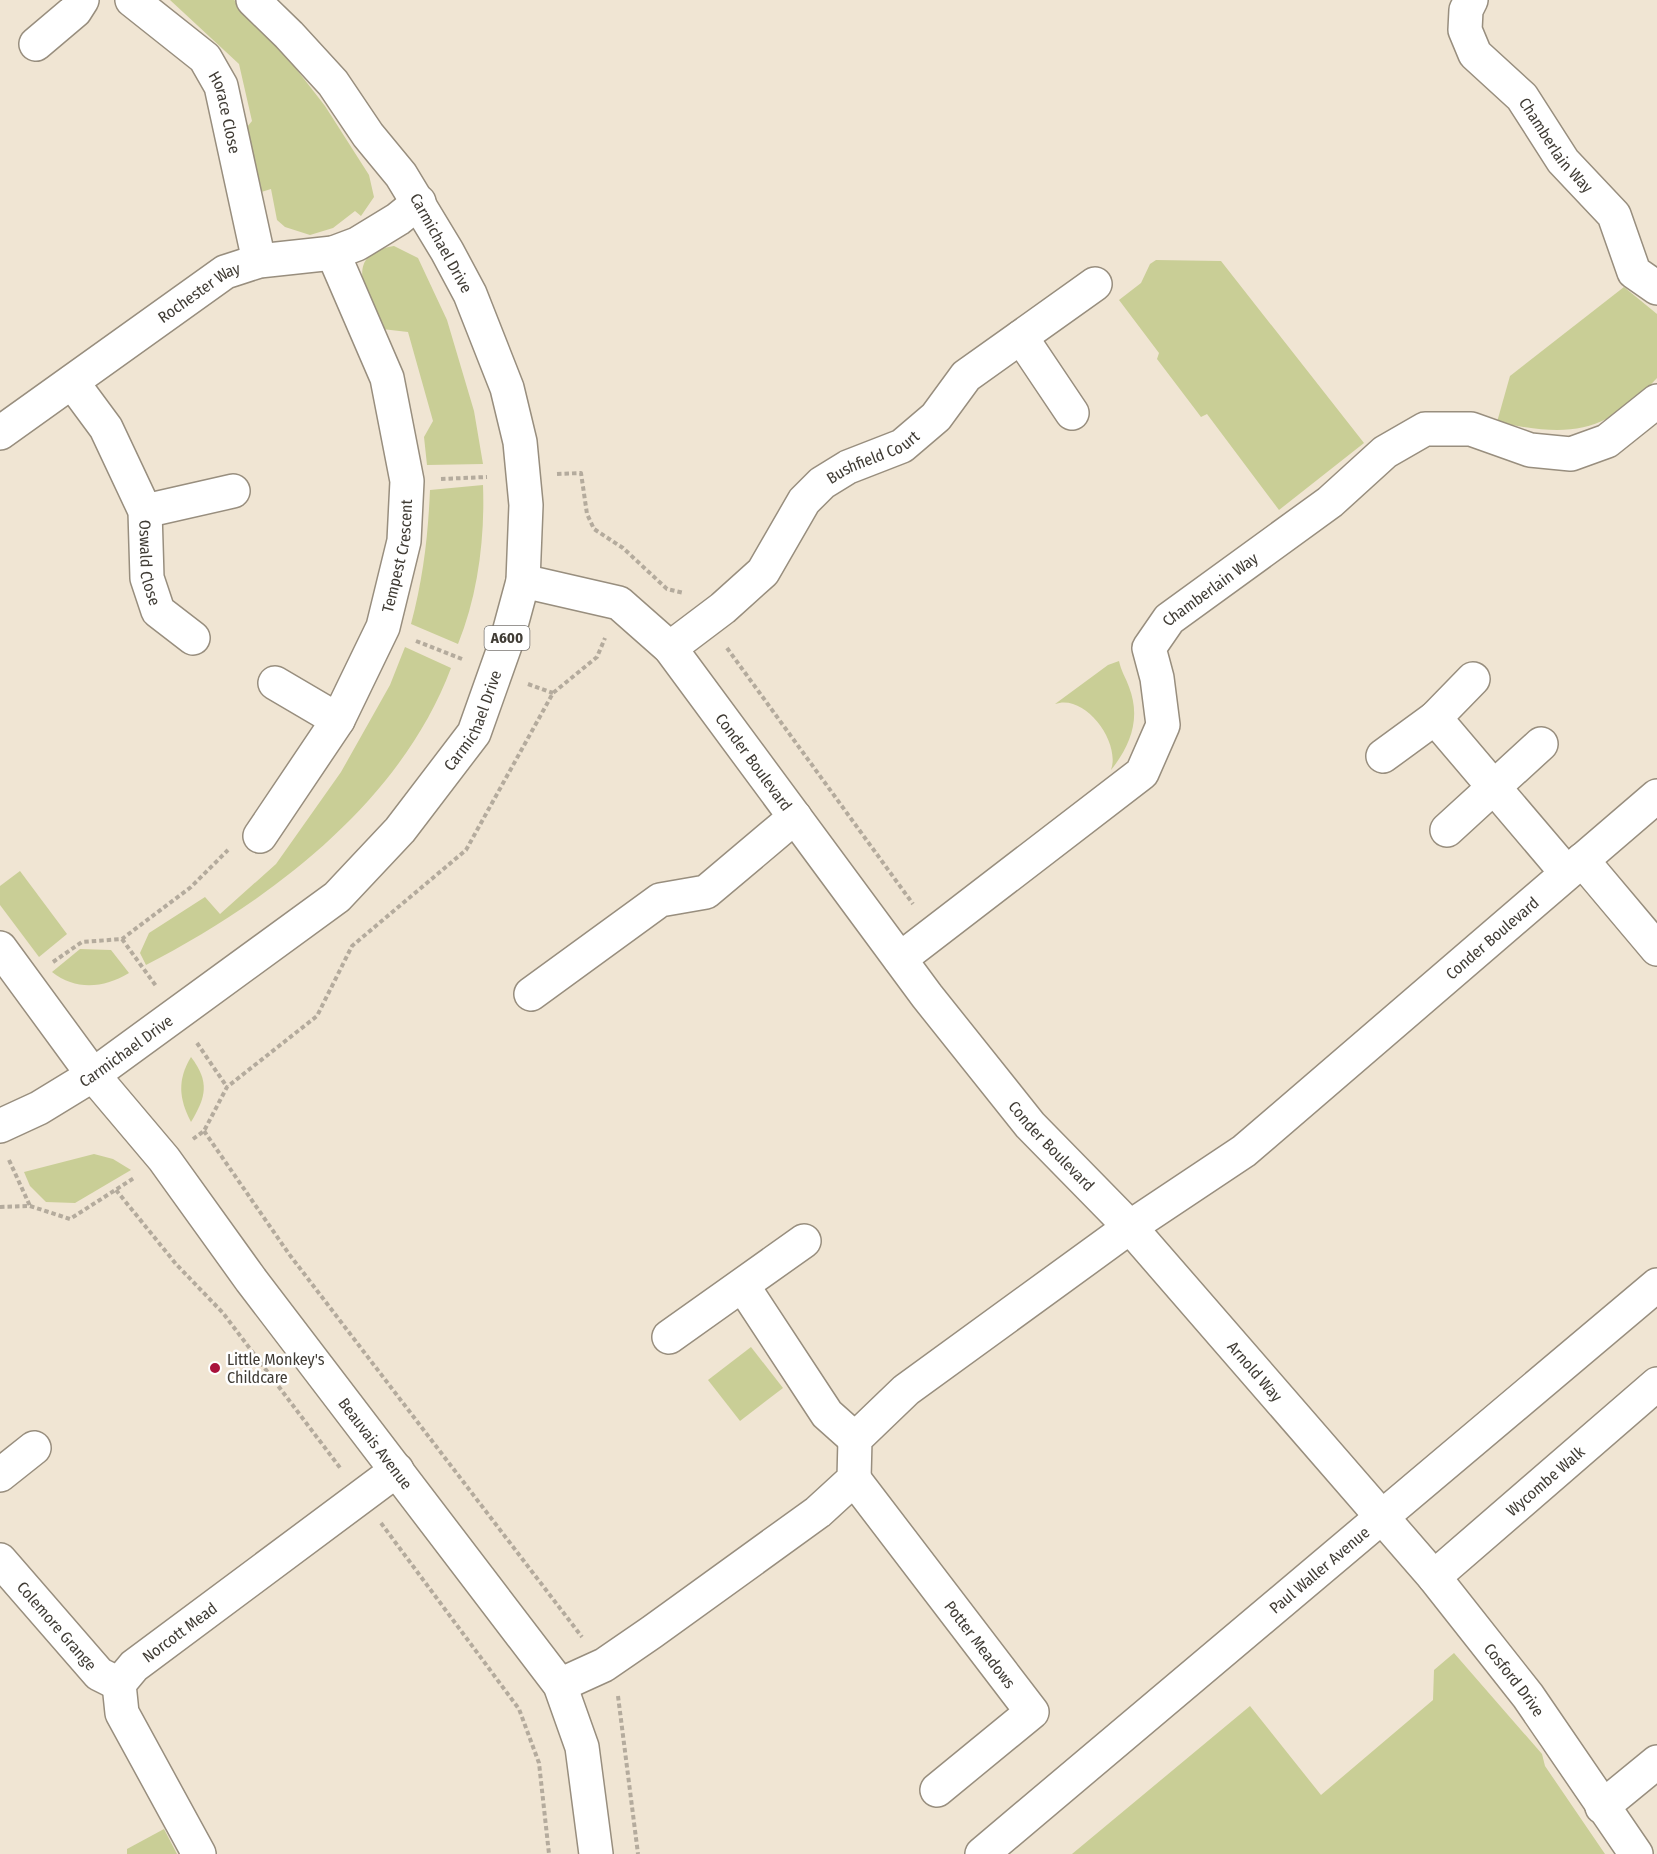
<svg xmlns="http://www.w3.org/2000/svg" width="1657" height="1854" viewBox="0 0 1657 1854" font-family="'Fira Sans Condensed',sans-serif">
	<rect width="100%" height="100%" fill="#f0e5d3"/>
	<!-- green -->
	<g fill="#c9ce96">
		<path d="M170,0h64l18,12 73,94 44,69 5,22 -13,19 -6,-5 -22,17 -23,7 -25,-8 -8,-7 -6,-31 -13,4 -16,-60 10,-12 -13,-57z"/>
		<path d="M394,246l24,12 29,62 27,91 9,53 -56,1 -3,-28 9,-16 -25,-89 -26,-3c-14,-31 -42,-75 12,-83z"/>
		<path d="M1156,260l65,1 143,182 -85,67 -72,-96 -6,3 -44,-58 2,-6 -40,-53 22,-17 9,-19z"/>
		<path d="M1624,287l33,27v64c-53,57 -88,59 -160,44l13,-46z"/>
		<path d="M483,485c2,53 -5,110 -25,159l-47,-20c12,-45 17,-87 19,-134z"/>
		<path d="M405,647l46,21c-50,134 -181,233 -305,297l-6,-12 9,-20 56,-36 15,17 56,-50 65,-92 49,-87z"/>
		<path d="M1119,661c2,10 7,17 10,26 12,31 2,58 -18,83 10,-28 -26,-77 -56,-66l53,-39z"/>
		<path d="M20,871l47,63 -28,23 -39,-52v-19z"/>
		<path d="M80,949l31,1 18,23c-25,15 -53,18 -77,-1z"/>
		<path d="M191,1057c19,25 15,40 0,65 -12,-23 -14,-42 0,-65z"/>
		<path d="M94,1154l19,5 18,11 -56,33 -29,-1 -16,-16 -6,-14z"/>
		<path d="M751,1347l32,41 -43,33 -32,-41z"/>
		<path d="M1454,1653l88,101 3,12 60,88h-533l178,-148 71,89 112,-95 1,-30z"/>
		<path d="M164,1829l13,25h-50v-5z"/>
	</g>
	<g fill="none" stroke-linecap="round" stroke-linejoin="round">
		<!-- minor casing -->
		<g stroke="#988e7e" stroke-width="36">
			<g id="minor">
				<path id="s1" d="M132,0l73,58 16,28 38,175"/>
				<path id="s2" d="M1471,0l-5,10 -1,20 10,24 47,43 41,64 51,54 20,57 23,16"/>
				<path d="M36,44l39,-33 7,-11"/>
				<path d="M1021,337l51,76"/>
				<path id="s3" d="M72,382l34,46 39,83 2,67 11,33 35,27"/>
				<path id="s4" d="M0,433l225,-161 34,-11 74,-8 24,-9 41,-25 21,-17"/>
				<path d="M145,511l88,-20"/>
				<path id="s5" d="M523,581l96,22 51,45 257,348 103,129 100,102 114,-76 413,-355"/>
				<path id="s6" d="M670,648l53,-40 40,-36 41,-71 18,-18 26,-16 54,-21 34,-29 30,-41 129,-92"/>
				<path d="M1473,679l-38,39 131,154"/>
				<path d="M275,683l63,37"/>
				<path d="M1383,756l52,-38"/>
				<path d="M1447,830l94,-86"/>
				<path id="s7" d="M260,836l78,-116 45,-93 21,-86 3,-60 -20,-103 -54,-125"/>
				<path d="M1582,860l75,89"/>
				<path id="s8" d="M0,948l93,127 71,84 87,121 309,405 22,62 14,107"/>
				<path id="s9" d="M900,959l242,-186 21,-48 -6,-47 -8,-30 20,-29 161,-117 55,-50 40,-23h46l59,21 41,4 36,-13 50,-40"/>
				<path d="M531,994l129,-94 46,-8 89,-75"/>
				<path d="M743,1286l84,128 28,25"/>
				<path d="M669,1337l135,-96"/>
				<path d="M0,1475l34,-27"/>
				<path id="s10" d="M854,1479l178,233 -95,78"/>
				<path id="s11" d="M0,1560l99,114 20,10"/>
				<path id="s12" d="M1434,1577l223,-193"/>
				<path id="s13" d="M560,1685l44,-20 48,-33 166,-120 36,-33 1,-40 51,-49 224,-163 304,350 94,119 108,158"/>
				<path d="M1602,1807l55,-45"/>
				<path id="s14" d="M199,1854l-77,-141 -3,-29 15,-18 263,-196"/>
				<path id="s15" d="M982,1854l675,-569"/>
			</g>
		</g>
		<!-- major casing -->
		<g stroke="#988e7e" stroke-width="36">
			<g id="major">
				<path id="s16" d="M0,1126l39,-18 54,-33 244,-178 63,-67 74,-97 33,-93 16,-59 3,-76 -6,-63 -13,-54 -37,-94 -23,-43 -46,-76 -33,-40 -35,-52 -44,-48 -36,-35"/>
			</g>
		</g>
		<!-- path -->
		<g stroke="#b4ab9d" stroke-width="4" stroke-dasharray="4.5 3" stroke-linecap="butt">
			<path d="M557,474l24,-1 6,41 7,15 29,19 44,41 17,4"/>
			<path d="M441,479l46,-2"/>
			<path d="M416,641l46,18"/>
			<path d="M727,648l186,256"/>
			<path d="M528,684l25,9"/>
			<path d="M122,939l34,47"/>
			<path d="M53,962l29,-20 40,-3 69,-52 37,-37"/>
			<path d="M197,1043l30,44"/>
			<path d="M204,1131l85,123 293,383"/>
			<path d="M193,1139l11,-8 23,-44 90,-71 35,-70 114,-96 87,-157 44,-36 8,-19"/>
			<path d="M9,1160l21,46"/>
			<path d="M116,1190l60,74 47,49 118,156"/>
			<path d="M0,1207l30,-1 40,13 64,-41"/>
			<path d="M381,1523l138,186 20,54 10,91"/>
			<path d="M618,1696l20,158"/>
		</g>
		<!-- minor -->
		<use href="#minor" stroke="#fff" stroke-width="33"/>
		<!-- major -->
		<use href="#major" stroke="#fff" stroke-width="33"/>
	</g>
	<!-- markers -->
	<circle fill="#a9123b" stroke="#fff" stroke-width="2" cx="215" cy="1368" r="6"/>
	<g text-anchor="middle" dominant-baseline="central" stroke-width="5" stroke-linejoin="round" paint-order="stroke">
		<!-- shield labels -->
		<rect fill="#fff" stroke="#797672" stroke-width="1.5" x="484.5" y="626" width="45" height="24" rx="4.5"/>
		<g font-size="15" font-weight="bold" fill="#403c35">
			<text x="507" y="638">A600</text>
		</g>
		<!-- street labels -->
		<g font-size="16" fill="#403c35" stroke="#fff">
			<text stroke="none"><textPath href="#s1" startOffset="152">Horace Close</textPath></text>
			<text stroke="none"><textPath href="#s2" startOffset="180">Chamberlain Way</textPath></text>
			<text transform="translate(441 243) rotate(61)">Carmichael Drive</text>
			<text stroke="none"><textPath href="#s4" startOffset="244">Rochester Way</textPath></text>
			<text stroke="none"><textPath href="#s6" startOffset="285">Bushfield Court</textPath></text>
			<text stroke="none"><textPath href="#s7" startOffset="316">Tempest Crescent</textPath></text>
			<text stroke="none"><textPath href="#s3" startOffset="201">Oswald Close</textPath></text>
			<text stroke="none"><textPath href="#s9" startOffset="522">Chamberlain Way</textPath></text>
			<text stroke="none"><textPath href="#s16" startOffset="633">Carmichael Drive</textPath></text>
			<text stroke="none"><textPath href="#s5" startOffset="308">Conder Boulevard</textPath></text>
			<text stroke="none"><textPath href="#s5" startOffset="1371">Conder Boulevard</textPath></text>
			<text stroke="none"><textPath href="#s16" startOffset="147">Carmichael Drive</textPath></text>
			<text stroke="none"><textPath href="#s5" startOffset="794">Conder Boulevard</textPath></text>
			<text stroke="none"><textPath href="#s13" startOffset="939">Arnold Way</textPath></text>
			<text stroke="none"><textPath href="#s8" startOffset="622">Beauvais Avenue</textPath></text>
			<text stroke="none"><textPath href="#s12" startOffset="147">Wycombe Walk</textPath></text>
			<text stroke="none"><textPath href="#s15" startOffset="441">Paul Waller Avenue</textPath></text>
			<text stroke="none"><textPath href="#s11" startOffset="87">Colemore Grange</textPath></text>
			<text stroke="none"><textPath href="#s14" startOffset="270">Norcott Mead</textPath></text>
			<text stroke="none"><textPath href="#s10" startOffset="208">Potter Meadows</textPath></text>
			<text stroke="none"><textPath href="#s13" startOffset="1342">Cosford Drive</textPath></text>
		</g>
		<!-- poi labels -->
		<g font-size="16" fill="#403c35" stroke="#fff" text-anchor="start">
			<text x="227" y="1359">Little Monkey's<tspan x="227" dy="18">Childcare</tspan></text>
		</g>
	</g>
</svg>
